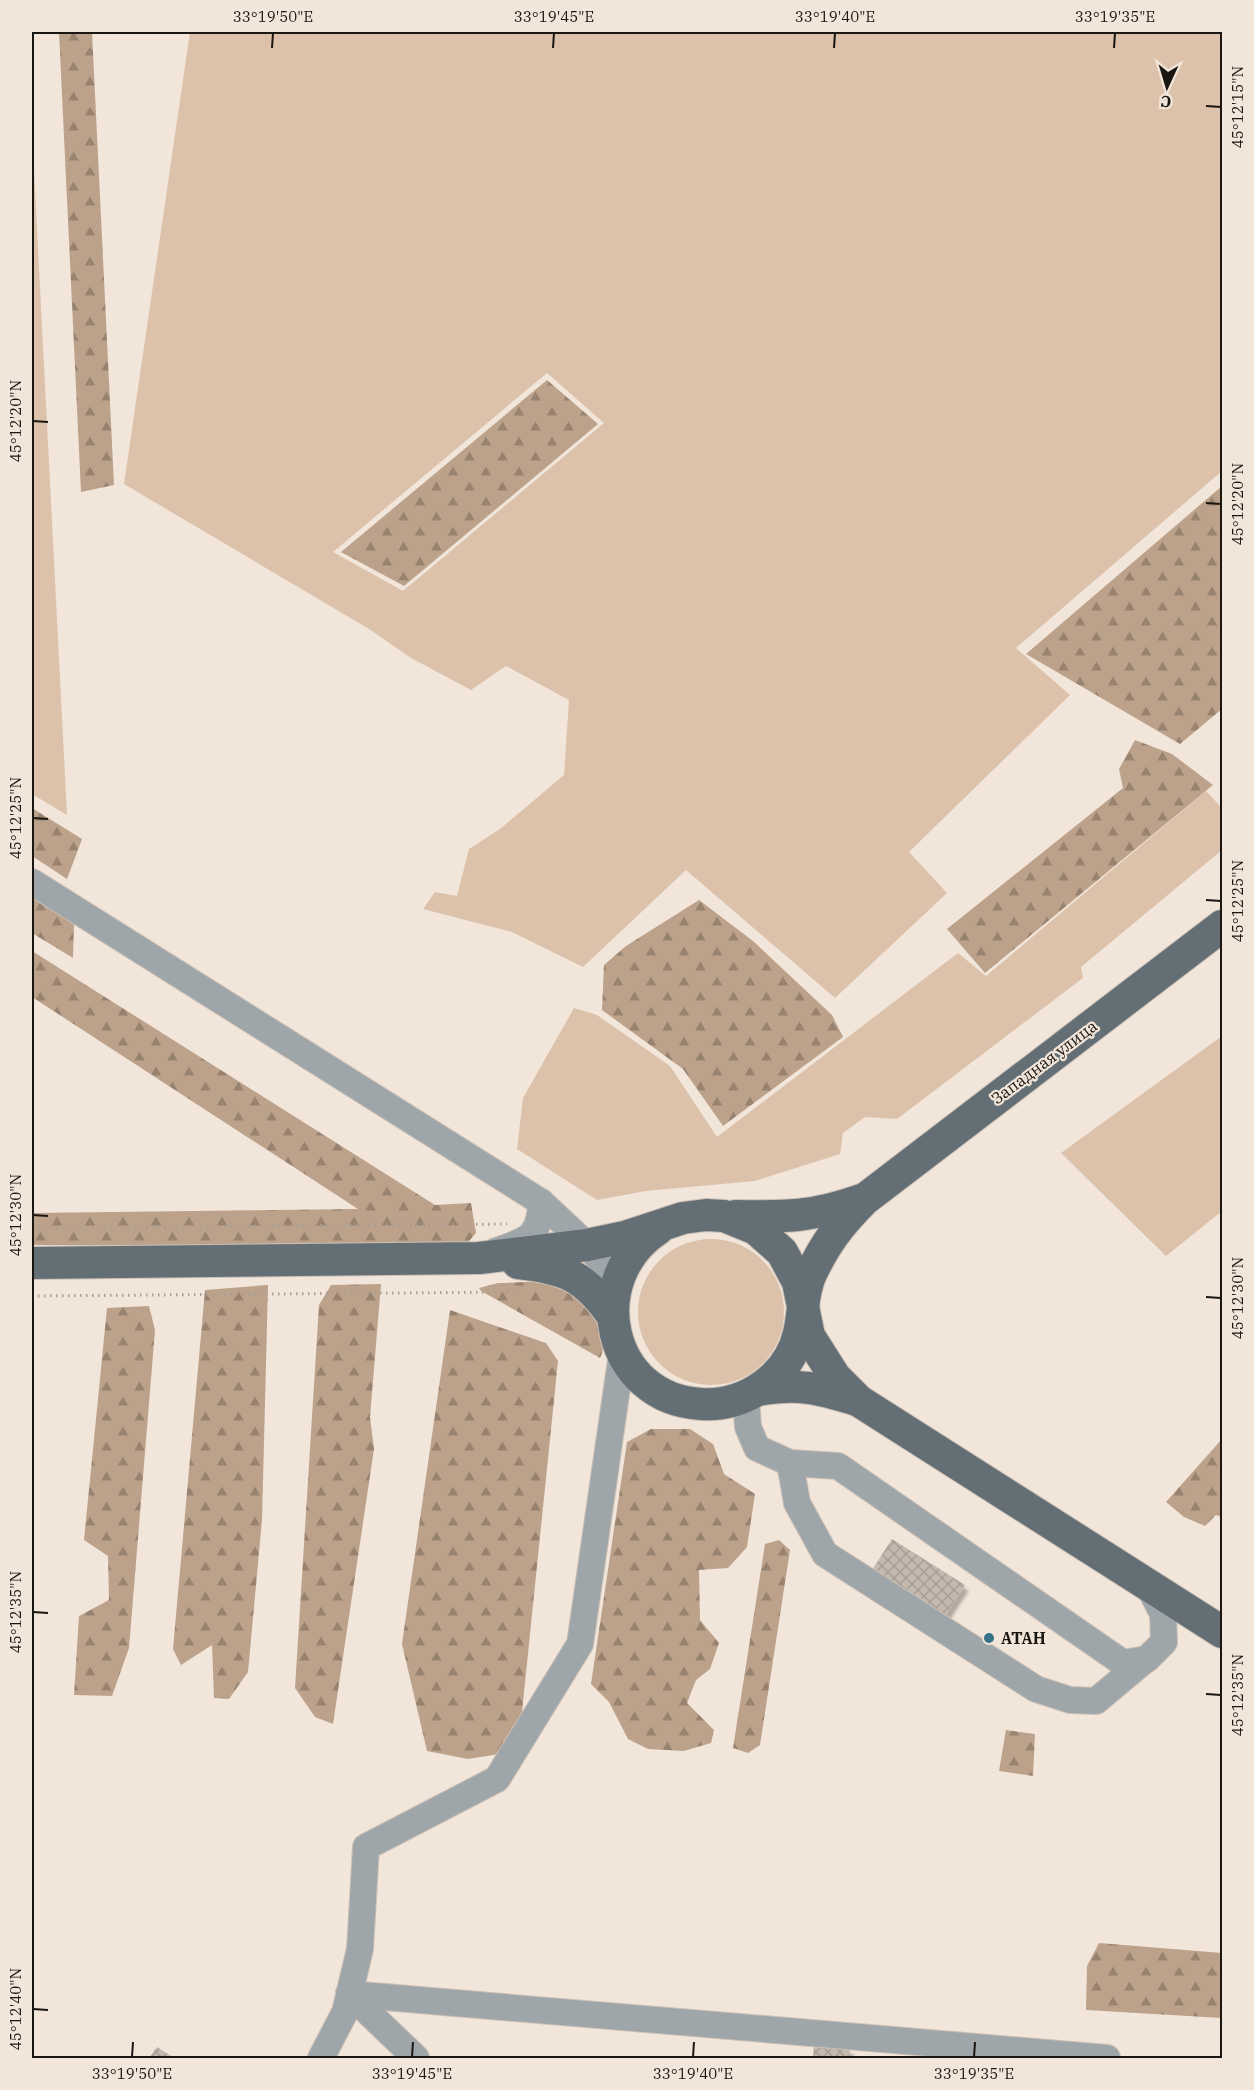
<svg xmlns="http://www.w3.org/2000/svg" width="1254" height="2090" viewBox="0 0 1254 2090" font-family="'IBM Plex Serif',serif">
	<defs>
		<pattern id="forest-firs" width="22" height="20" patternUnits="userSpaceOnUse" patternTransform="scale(1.5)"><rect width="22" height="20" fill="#bca28b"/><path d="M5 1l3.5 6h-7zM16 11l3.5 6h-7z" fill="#988370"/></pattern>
		<pattern id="building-cross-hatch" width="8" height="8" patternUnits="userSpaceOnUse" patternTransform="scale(1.5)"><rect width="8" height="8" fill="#c4b9ae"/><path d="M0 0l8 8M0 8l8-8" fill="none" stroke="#a89e95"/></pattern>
		<filter id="shadow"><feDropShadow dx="3.5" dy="6" stdDeviation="1.5" flood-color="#0004"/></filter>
	</defs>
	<rect width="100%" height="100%" fill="#f2e5da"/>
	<!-- grass -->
	<g fill="#dcc2aa" fill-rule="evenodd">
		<path d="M190,32h1032v439l-206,177 54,47 -161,157 38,41 -112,105 -149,-128 -103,97 -71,-35 -89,-23 12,-17 22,4 12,-47 31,-20 64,-54 5,-75 -63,-34 -35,24 -60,-32 -42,-29 -245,-145zM547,373l57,50 -201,168 -70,-39z"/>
		<path d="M32,131l35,684 -35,-21z"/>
		<path d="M1206,791l16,17v42l-141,117 2,11 -186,141 -32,-2 -22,16 -3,21 -85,27 -109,10 -49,9 -80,-51 6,-51 51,-90 23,7 73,51 47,71 241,-184 28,23z"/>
		<path d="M1222,1036v175l-56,45 -105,-103z"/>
		<circle cx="711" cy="1312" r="73"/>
	</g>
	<!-- forest -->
	<g fill="url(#forest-firs)">
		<path d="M59,32h33l22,453 -33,7z"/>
		<path d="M547,380l51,44 -194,162 -63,-34z"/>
		<path d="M1222,486v223l-42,35 -154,-90z"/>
		<path d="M1135,740l37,14 41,31 -228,188 -38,-44 176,-141 -4,-19z"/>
		<path d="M32,808l50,31 -15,40 -35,-23z"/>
		<path d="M32,896l42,26 -1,36 -41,-25z"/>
		<path d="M699,900l54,41 79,74 11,22 -120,89 -40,-57 -81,-59 2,-45 22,-19z"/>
		<path d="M32,951l403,254 36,-2 5,30 -13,15 -431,-3v-32l326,-4 -326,-212z"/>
		<path d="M498,1283c16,0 38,-3 53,1 29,9 64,43 49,74l-119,-67 -2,-3z"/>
		<path d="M381,1284l-11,133 4,32 -41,275 -18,-7 -20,-29 24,-383 12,-20z"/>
		<path d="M268,1285l-6,235 -14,152 -19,27 -15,-1 -2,-53 -31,20 -8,-16 32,-359z"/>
		<path d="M149,1306l6,24 -26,318 -17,48 -38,-1 5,-79 30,-16 -1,-44 -24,-16 23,-232z"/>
		<path d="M450,1310l96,33 12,18 -40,390 -50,8 -41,-8 -25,-107z"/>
		<path d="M651,1429h39l23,15 11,30 31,20 -8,53 -19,21 -29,2 1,50 19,23 -9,26 -14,11 -9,23 27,27 -3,13 -27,8 -36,-2 -20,-10 -19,-37 -18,-18 36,-242z"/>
		<path d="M1222,1439v78l-6,-2 -11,11 -21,-9 -18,-15z"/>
		<path d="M779,1540l11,10 -30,195 -12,8 -15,-5 32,-204z"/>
		<path d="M1006,1730l29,4 -2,42 -34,-5z"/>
		<path d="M1099,1943l123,10v65l-136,-8 1,-44z"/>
	</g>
	<!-- building -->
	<g fill="url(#building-cross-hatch)" filter="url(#shadow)">
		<path d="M892,1539l73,46 -22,34 -73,-46z"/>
		<path d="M814,2045l36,3 -1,10h-36z"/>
		<path d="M157,2047l17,11h-25z"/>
	</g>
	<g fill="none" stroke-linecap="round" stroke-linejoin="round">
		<!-- minor casing -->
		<g stroke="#cbc0b6" stroke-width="28">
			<g id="minor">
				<path d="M32,882l509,320 46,43 30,35"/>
				<path d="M496,1251c31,-11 44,-13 45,-49"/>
				<path d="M746,1396l2,31 9,21 33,15 48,3 285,197 24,-4 17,-17 -1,-28 -16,-31"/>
				<path d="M790,1463l7,40 28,51 211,135 34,11 26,1 50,-42"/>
				<path d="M349,1994l758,64"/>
				<path d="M349,1994l67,64"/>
				<path d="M321,2058l24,-46 15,-63 6,-102 131,-68 83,-135 42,-291"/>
			</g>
		</g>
		<!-- major casing -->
		<g stroke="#cbc0b6" stroke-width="34">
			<g id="major">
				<path d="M736,1216c52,1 76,1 125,-16"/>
				<path d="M658,1229c-76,50 -51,170 43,175 44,3 88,-27 98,-71 5,-20 3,-38 11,-57 15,-33 30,-52 55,-77l357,-273"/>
				<path d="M32,1263l447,-5 108,-13 38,-8 58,-19 23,-3 18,1 32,13 26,23 16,30 11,54 26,41 24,24 363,231"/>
				<path d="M518,1263c47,5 67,13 94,52"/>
				<path d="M758,1390c40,-7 60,-2 99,10"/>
			</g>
		</g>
		<!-- path -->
		<g stroke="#a99f96" stroke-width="3" stroke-dasharray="1.5 4.5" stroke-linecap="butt">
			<path d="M32,1228l475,-4"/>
			<path d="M32,1296l484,-4"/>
		</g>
		<!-- minor -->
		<use href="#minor" stroke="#9fa6a9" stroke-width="26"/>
		<!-- major -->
		<use href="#major" stroke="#636f75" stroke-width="32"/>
	</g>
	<!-- ticks -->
	<path fill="none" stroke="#1a1612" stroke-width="2" d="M272,48l1,-15M553,48l1,-15M834,48l1,-15M1114,48l1,-15M1206,106l15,1M33,421l15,1M1206,503l15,1M33,818l15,1M1206,900l15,1M33,1215l15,1M1206,1297l15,1M33,1612l15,1M1206,1694l15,1M33,2009l15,1M132,2057l1,-15M412,2057l1,-15M693,2057l1,-15M974,2057l1,-15"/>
	<!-- markers -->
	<circle fill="#357188" stroke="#f2e5da" stroke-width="2" cx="989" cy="1638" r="6"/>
	<g text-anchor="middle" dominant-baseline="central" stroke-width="4.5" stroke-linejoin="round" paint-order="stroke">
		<!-- street labels -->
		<g font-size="16" fill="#1a1612" stroke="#f2e5da">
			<text transform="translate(1044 1062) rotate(-37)">Западная улица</text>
		</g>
		<!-- poi labels -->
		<g font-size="16" font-weight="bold" fill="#1a1612" stroke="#f2e5da" text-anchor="start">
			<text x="1001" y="1638">АТАН</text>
		</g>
	</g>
	<!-- border -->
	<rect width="1254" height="2090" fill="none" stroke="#f2e5da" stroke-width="66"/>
	<!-- north arrow -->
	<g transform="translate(1167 87) rotate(184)" stroke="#f2e5da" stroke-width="4.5" paint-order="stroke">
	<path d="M0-4.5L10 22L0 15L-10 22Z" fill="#1a1612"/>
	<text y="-9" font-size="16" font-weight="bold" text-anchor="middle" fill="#1a1612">С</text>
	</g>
	<rect x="33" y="33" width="1188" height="2024" fill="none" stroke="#1a1612" stroke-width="2"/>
	<g font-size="15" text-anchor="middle" fill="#1a1612">
		<text x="273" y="22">33°19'50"E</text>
		<text x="554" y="22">33°19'45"E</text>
		<text x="835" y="22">33°19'40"E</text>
		<text x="1115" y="22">33°19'35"E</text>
		<text transform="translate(1238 107) rotate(-90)" y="5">45°12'15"N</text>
		<text transform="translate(16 421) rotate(-90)" y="5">45°12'20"N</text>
		<text transform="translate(1238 504) rotate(-90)" y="5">45°12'20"N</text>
		<text transform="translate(16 818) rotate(-90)" y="5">45°12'25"N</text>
		<text transform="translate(1238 901) rotate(-90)" y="5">45°12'25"N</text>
		<text transform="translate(16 1215) rotate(-90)" y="5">45°12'30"N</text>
		<text transform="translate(1238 1298) rotate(-90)" y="5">45°12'30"N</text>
		<text transform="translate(16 1612) rotate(-90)" y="5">45°12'35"N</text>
		<text transform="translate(1238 1695) rotate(-90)" y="5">45°12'35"N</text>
		<text transform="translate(16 2009) rotate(-90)" y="5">45°12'40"N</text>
		<text x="132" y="2079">33°19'50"E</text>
		<text x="412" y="2079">33°19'45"E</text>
		<text x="693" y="2079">33°19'40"E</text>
		<text x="974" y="2079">33°19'35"E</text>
	</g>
</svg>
